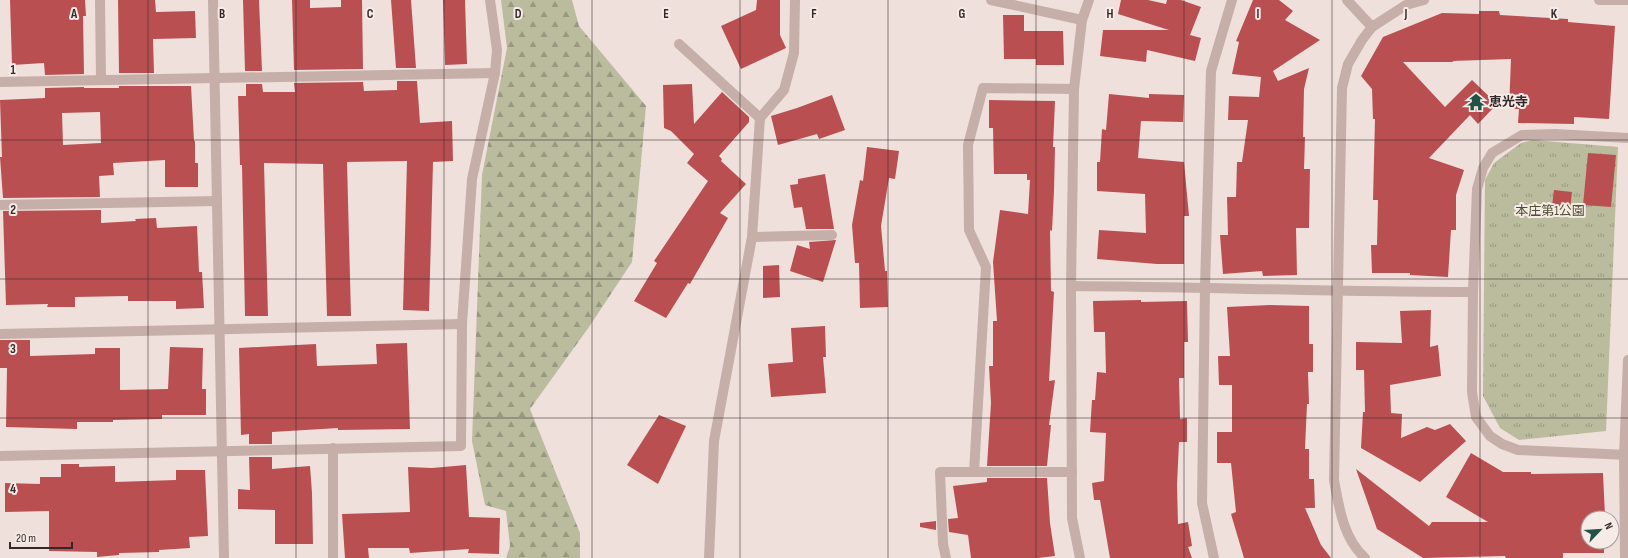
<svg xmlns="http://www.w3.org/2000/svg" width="1628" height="558" viewBox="0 0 1628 558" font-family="'Sofia Sans Condensed','Noto Sans JP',sans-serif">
	<defs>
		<pattern id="grass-tufts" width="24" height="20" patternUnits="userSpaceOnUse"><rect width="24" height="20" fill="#babc9d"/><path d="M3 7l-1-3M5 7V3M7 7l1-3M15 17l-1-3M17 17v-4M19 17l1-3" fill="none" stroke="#989980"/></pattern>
		<pattern id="forest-firs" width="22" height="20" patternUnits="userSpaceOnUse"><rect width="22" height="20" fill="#babc9d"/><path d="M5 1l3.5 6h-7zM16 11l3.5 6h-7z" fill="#989980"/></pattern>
	</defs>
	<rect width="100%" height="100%" fill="#efe0db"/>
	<!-- grass -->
	<path fill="url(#grass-tufts)" d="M1533,140l85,7 -12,284 -87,9 -19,-12 -17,-32 2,-216 9,-17 27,-20z"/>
	<!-- forest -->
	<path fill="url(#forest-firs)" d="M501,0h71l7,26 67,80 -14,156 -43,65 -59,82 50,124v25h-74l4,-12 -4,-35 -21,-6 -13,-64 10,-266 25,-127z"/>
	<!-- building -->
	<g fill="#ba4f51" fill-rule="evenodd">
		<path d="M10,0h75l1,16h-3l1,58 -39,1 -1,-12 -32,2z"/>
		<path d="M118,0h37l1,12 39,-1 1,27 -43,1 1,34h-35z"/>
		<path d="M243,0h16l3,71h-17z"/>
		<path d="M292,0h18v8l31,-1v-7h21l1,69 -69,1z"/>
		<path d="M391,0h20l5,68h-20z"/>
		<path d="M443,0h22l2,64 -22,1z"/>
		<path d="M757,0h23v35l6,13 -45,21 -20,-43 35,-16z"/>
		<path d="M1121,0h27l18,4 1,-4h14l20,7 -11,28 11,3 -6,23 -48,-11 -1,12 -46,-6 3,-26h66l-51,-16z"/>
		<path d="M1253,0h26l14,11 -8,9 35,20 -47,31 5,10 31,-13 -5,21 -1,48h2l-1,32h6l-1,59h-13l1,47 -34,1 -1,-5 -39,3 -3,-39h8l-1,-38h9l1,-35h5l6,-42h-20l1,-24 30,1 2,-20 -29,-3 7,-32 -3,-1z"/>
		<path d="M1479,11h20l1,4 68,4v3l47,4 -6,93 -35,-2v7l-56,-1 1,-14h-10l2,-50 -59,2 2,1h-51l42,45 27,-27 25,24 -19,20 -8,-9 -41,43 35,12 -8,25v35h-5l-3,47 -38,-2v-2h-38l-1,-28h6l1,-45h-5l2,-81h-2l-1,-30 -11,-13 22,-39 59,-24 37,1z"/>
		<path d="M1003,15h21v16h39l1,34h-28v-6h-32z"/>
		<path d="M397,81h20l3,42 32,-2 1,40 -20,1 -4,149 -26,-1 4,-149 -60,1 4,154h-24l-4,-152 -59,-1 4,153h-23l-3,-151h-2l-2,-69h8v-12h16l1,8h32l-1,-9 69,-1 1,9 33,-1z"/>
		<path d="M692,84l2,40 28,-32 27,25v5l-30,34 3,3 -1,2 25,23 -26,29 8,5 -38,66 -2,-1 -22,35 -32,-17 23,-38 -3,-2 54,-80 -21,-18 7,-9 -23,-23 -7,-3 -1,-43z"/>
		<path d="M119,86h72l3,55h1v22h3v24h-33v-27l-52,3 1,12 -15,1 1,21 -97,1 -3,-41h2l-2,-57 45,-2v-10l39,-1v1h35zM100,112l1,31 -38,2 -1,-32z"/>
		<path d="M1109,94l40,4v-4l35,1 -1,27 -42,-1 -3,37 46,4 5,54h-5v48h-27l-60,-5 2,-29 47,3 -1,-39 -48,-3v-29h3l2,-33 4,1z"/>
		<path d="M832,95l13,35 -26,9 -2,-5 -39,11 -7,-29 26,-8z"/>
		<path d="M989,100l66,1 -2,46h2l-1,44 -2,40 -2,-1 1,61 3,1 -5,89 6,-1 -6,45h2l-4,41h-60l4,-63 -2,-37h4v-45h4l-4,-59 7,-52 28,4 2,-34h-3v-6h-33l-1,-46h-4z"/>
		<path d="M867,147l32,4 -4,28 -6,-1 -8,48 4,45h2l1,36 -28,1 -1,-45h-4l-3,-38 8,-45 3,1z"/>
		<path d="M1588,153l28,2 -5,52 -28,-2z"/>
		<path d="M825,174l9,55h-28l-4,-22 -8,1 -4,-23 8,-1v-5z"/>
		<path d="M1554,190l18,2 -2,17 -18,-3z"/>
		<path d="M101,210v13l35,-2 -1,-2 21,-1 1,10 40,-2 2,46h3l2,36 -28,1v-8h-48v-5l-53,1v10h-28l1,-3 -42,1 -3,-94z"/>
		<path d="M836,240l-13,42 -33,-11 7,-26 13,4 -1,-7z"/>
		<path d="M779,265l1,32 -17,1v-32z"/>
		<path d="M1141,300v2l46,-1 1,41h-4v36h-5l1,41 7,-1v24h-8l-2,43 1,39 10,-2 4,24 -4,1 4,11h-82l-10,-58h-6l-2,-17 12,-2 2,-48 -16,-1 2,-32h3l2,-28 9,1 -1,-41h-11l-1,-31z"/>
		<path d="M1270,305l39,1v38h4v28h-5l1,32h-2l-2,45h4v30h5l1,29h-10l16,37 10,13h-87l-13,-44 5,-2 -5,-49h-14v-31h15v-47h-13l-1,-29h12l-3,-49z"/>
		<path d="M1431,310l-1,37 8,-2 3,31 -51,9 1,28 11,1 -1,24 26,-11 8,3 15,-6 16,17 -46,41 -59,-34 2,-36h2l-1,-42h-8v-28l46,1 -2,-32z"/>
		<path d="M825,326l1,31h-3l3,36 -55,4 -3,-33 25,-2 -2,-34z"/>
		<path d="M0,340h30v16l65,-2v-6h25v42l48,-1 2,-42 33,1 -1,41h4v26h-44v4l-49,1v2h-36v7l-71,-2 1,-59h-7z"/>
		<path d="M407,343l3,86 -72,1v-2l-66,4v12h-23v-10l-8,1 -2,-87 77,-4 1,22 60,-2 -1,-20z"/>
		<path d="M659,415l27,11 -28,58 -31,-19z"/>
		<path d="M1471,453l32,19h28v2l72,-1 2,43 -1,2h-16v24h16v11h-41v5h-57l-1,-2 -82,2 -46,-29 -21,-60 73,57 3,-4h56l-42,-25z"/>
		<path d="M249,457h23v12l38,-3 2,27 1,51h-38v-34l-37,-1v-20l12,1z"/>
		<path d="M61,464h18v3l36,-1v16l61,-2v-10h29l3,66 -19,1 1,11 -31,2v2l-40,1v2l-22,2v-5l-48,-1v-40l-44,1v-29l35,1v-7h21z"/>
		<path d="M466,465l3,52 31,1 -1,36 -31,-1 1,-4 -59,4 -1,-5h-41l1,10h-24l-3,-44 68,-2 -2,-45 24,1z"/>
		<path d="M987,478h60l3,45 5,33 -17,2h-67l-3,-23 -19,-3 -1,-13 10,-1 -5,-32 34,-4z"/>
		<path d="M936,521v9l-16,-3v-4z"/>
	</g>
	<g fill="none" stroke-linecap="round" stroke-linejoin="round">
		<!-- minor -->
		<g stroke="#c6aea9" stroke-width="10">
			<path d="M100,0l1,80"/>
			<path d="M213,0l11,558"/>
			<path d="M991,0l91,20"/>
			<path d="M1347,0l25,27"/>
			<path d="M1599,0h29"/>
			<path d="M679,44l81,74"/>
			<path d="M0,82l495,-9"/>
			<path d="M1628,138l-73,-4 -33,1 -30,18 -9,15 -6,21 -4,103 -1,100 4,25 14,19 12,8 16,6 110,5"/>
			<path d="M0,205l217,-4"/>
			<path d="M752,237l80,-2"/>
			<path d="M1071,286c134,1 268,6 402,6"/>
			<path d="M0,334l462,-10"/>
			<path d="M333,448v110"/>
			<path d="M0,456l461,-10 1,-122 10,-145 23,-106 2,-23 -7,-50"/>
			<path d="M974,472l12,-205 -17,-37 -1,-85 15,-57 91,1"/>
			<path d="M709,558l5,-117 38,-204 8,-119 24,-28 10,-37 1,-53"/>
			<path d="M946,558l-3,-14 -3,-72h132"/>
			<path d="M1080,558l-8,-40 -1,-232 3,-197 8,-69 7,-20"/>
			<path d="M1214,558l-12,-55 3,-216 6,-216 21,-71"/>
			<path d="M1365,558c-22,-20 -26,-51 -31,-78l8,-392 6,-24 14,-24 10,-13 34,-22 18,-5"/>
			<path d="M1625,558l-1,-103 4,-95"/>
		</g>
	</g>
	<!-- grid -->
	<path fill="none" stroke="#332828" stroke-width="1" stroke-opacity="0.55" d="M148,0v558M296,0v558M444,0v558M592,0v558M740,0v558M888,0v558M1036,0v558M1184,0v558M1332,0v558M1480,0v558M0,140h1628M0,279h1628M0,418h1628"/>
	<!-- icons -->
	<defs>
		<g id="temple-bare" transform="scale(1.38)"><path d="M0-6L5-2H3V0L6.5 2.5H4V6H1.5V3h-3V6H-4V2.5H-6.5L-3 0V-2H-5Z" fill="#225147" stroke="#f7ebe7" stroke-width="2.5" paint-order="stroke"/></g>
	</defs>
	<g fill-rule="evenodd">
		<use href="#temple-bare" x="1476" y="102"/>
	</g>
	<g text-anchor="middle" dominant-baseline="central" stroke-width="4" stroke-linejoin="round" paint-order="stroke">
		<!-- poi labels -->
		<g font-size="13" font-weight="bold" fill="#332828" stroke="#f7ebe7" text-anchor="start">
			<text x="1489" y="102">恵光寺</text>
		</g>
		<!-- park labels -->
		<g font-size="13" fill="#4c4f2e" stroke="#f7ebe7">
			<text x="1550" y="211">本庄第1公園</text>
		</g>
	</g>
	<g font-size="13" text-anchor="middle" font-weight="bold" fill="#332828" stroke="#f7ebe7" stroke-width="4" stroke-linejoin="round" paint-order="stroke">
		<text x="74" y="18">A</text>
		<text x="222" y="18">B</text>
		<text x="370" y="18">C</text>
		<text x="518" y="18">D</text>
		<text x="666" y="18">E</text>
		<text x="814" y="18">F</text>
		<text x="962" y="18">G</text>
		<text x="1110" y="18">H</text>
		<text x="1258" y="18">I</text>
		<text x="1406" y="18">J</text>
		<text x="1554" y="18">K</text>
		<text x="13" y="74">1</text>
		<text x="13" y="214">2</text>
		<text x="13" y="353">3</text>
		<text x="13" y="493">4</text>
	</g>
	<!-- north arrow -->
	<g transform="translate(1600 530) rotate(65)"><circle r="19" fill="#f7ebe7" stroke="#a99d9b"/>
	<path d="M0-3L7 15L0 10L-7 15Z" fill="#225147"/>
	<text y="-6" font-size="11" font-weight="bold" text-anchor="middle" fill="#332828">N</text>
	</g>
	<!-- scale -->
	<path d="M10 542v6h62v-6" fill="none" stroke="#332828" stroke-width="2"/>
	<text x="16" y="542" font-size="12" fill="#332828" stroke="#f7ebe7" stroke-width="3" paint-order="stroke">20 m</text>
</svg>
